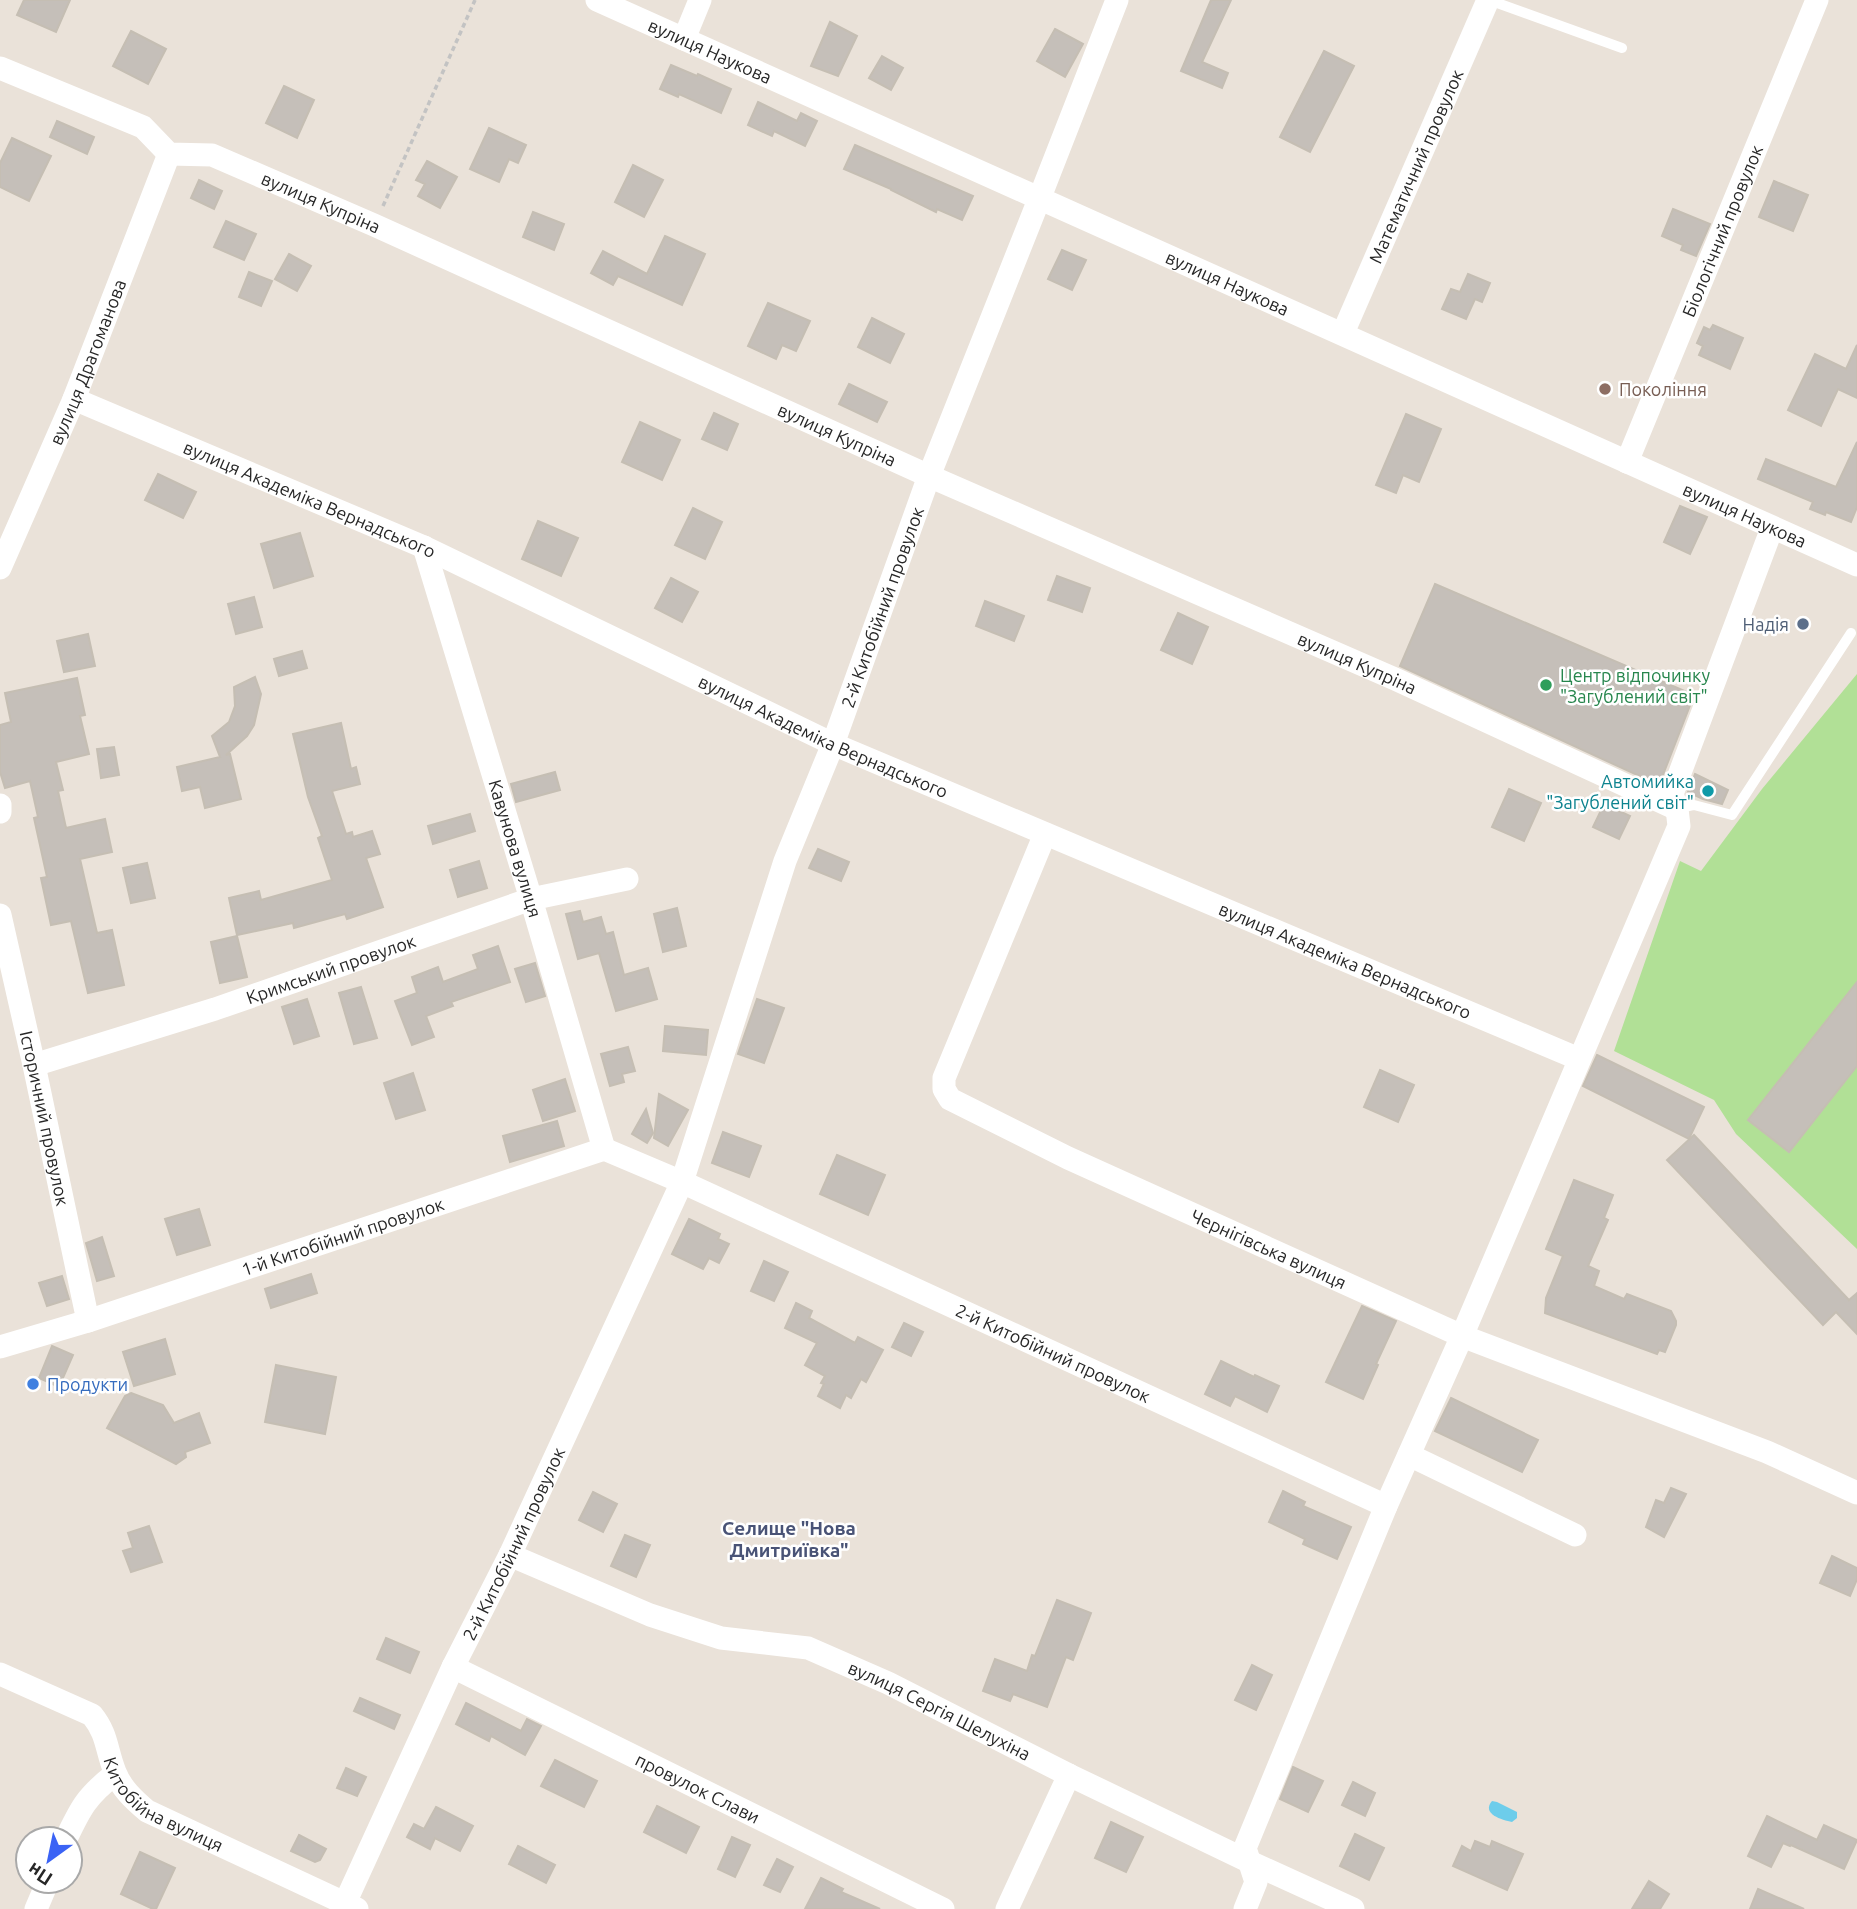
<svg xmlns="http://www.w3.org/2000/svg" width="1857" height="1909" viewBox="0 0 1857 1909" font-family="Ubuntu,sans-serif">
	<rect width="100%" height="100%" fill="#eae2d9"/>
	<!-- green -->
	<path fill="#b1e096" d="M1857,674v575l-121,-115 -22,-34 -100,-49 66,-190 21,10 61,-82z"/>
	<!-- water -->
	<path fill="#6dcdeb" d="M1492,1801l5,1 20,10v6l-5,4c-10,-2 -31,-8 -20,-21z"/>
	<!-- building -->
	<g fill="#c5bfb9" stroke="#c5beb3" stroke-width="2">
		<path d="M24,0h46l-14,32 -39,-17z"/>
		<path d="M1211,0h20l-29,62 26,11 -6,15 -41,-17z"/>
		<path d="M830,22l27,14 -19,40 -27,-10z"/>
		<path d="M1055,29l28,15 -18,33 -28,-16z"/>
		<path d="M131,31l35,18 -18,35 -35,-18z"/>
		<path d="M1324,51l30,15 -44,86 -30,-15z"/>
		<path d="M882,56l21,12 -12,22 -22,-12z"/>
		<path d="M671,65l26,11 1,-2 33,15 -10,24 -42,-19 -1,3 -18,-8z"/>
		<path d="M284,86l30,14 -17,38 -31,-15z"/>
		<path d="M758,102l39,19 4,-8 16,8 -12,25 -31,-15 -2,5 -24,-11z"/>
		<path d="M57,121l37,16 -7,17 -37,-17z"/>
		<path d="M489,128l37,17 -8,18 -9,-4 -10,23 -29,-13z"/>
		<path d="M12,138l39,18 -22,45 -29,-14v-24z"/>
		<path d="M855,145l118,51 -11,24 -25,-11 -1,3 -45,-22v-1l-47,-20z"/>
		<path d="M427,161l30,16 -17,31 -22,-12 7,-12 -9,-4z"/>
		<path d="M633,165l30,15 -19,37 -29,-15z"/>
		<path d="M199,180l23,11 -8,18 -23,-11z"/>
		<path d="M1774,181l34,14 -15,36 -34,-14z"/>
		<path d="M1673,209l37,15 -14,32 -15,-6 2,-5 -21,-9z"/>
		<path d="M533,212l31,12 -10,26 -31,-13z"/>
		<path d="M226,221l30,13 -12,26 -30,-13z"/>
		<path d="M665,236l40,18 -23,51 -64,-29 -5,9 -22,-12 12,-22 44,23z"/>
		<path d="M1062,250l24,10 -14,30 -24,-11z"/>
		<path d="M289,254l22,12 -14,25 -22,-12z"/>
		<path d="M249,272l23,9 -11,25 -22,-9z"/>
		<path d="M1468,274l22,9 -8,19 -7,-3 -9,20 -24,-10 9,-20 9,3z"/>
		<path d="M768,303l42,18 -14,30 -14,-6 -6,14 -28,-13z"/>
		<path d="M872,318l32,16 -14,29 -32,-16z"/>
		<path d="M1713,325l30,13 -13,31 -31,-14 4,-9 -6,-3 7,-16 6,3z"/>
		<path d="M1857,345v53l-19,-9 -17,37 -33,-16 27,-56 31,15z"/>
		<path d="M849,384l38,18 -10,20 -38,-18z"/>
		<path d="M714,413l24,11 -11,26 -25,-11z"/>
		<path d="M1406,414l35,15 -22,53 -16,-7 -7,18 -20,-8z"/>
		<path d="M640,422l40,18 -18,40 -40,-18z"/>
		<path d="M1857,442v65l-6,15 -25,-10 -1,3 -15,-6 3,-7 -55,-23 8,-20 70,28z"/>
		<path d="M158,474l38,18 -13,26 -38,-18z"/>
		<path d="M1680,506l27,11 -17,37 -26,-12z"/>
		<path d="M693,508l29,14 -17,37 -30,-14z"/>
		<path d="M538,521l40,17 -17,38 -39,-17z"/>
		<path d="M300,533l13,43 -39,12 -13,-44z"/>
		<path d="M1057,576l33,12 -8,24 -34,-12z"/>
		<path d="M671,578l27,14 -16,30 -27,-14z"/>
		<path d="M1435,584l259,111 -35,90 -259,-119z"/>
		<path d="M254,597l8,30 -26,7 -8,-30z"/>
		<path d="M985,601l39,15 -10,25 -38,-15z"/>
		<path d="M1178,613l30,14 -16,37 -31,-14z"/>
		<path d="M88,634l7,32 -31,6 -7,-31z"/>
		<path d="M302,651l5,17 -28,8 -5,-17z"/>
		<path d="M255,677l6,17 -7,31 -7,11 -21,19 4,-1 11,45 -36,9 -5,-21 -18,4 -5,-24 43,-10 -8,-21 17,-14 6,-16 -1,-19z"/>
		<path d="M77,678l8,37 -5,1 9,38 -33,8 7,28 -5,1 8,37 39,-9 7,33 -32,7 17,74 15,-3 12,55 -36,8 -17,-72 -20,4 -10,-47 6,-1 -13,-59 4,-1 -8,-36 -25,7 -5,-16v-47l11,-3 -6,-29z"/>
		<path d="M341,723l10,46 5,-2 4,17 -28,7 14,43 6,-2 1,5 19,-6 8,23 -14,4 17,49 -36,12 -2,-5 -51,14 -1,-5 -56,12 -8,-37 30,-7 2,9 71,-20 -14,-42 4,-2 -14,-39 -15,-63z"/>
		<path d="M114,747l5,28 -18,3 -4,-29z"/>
		<path d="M555,772l5,18 -44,12 -5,-18z"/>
		<path d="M1695,774l33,16 -6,14 -19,-5 -15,-7z"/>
		<path d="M1509,789l32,14 -17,38 -32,-14z"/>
		<path d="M1604,804l26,12 -11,23 -26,-12z"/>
		<path d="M470,814l5,17 -42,13 -5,-18z"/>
		<path d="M818,849l31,13 -8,19 -32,-13z"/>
		<path d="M479,861l8,27 -29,9 -8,-27z"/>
		<path d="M147,863l8,35 -24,5 -8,-35z"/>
		<path d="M677,908l9,38 -23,6 -9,-38z"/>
		<path d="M580,911l3,11 18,-5 5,17 7,-2 11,43 24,-7 9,31 -41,12 -17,-58 -21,6 -12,-45z"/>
		<path d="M237,936l10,41 -27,6 -9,-41z"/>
		<path d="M498,946l12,36 -59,20 2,4 -27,10 8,21 -22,8 -17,-44 22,-8 -5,-16 26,-10 5,15 35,-13 -5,-14z"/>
		<path d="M535,963l10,33 -19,6 -11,-33z"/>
		<path d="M1857,982v84l-68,86 -41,-32z"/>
		<path d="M361,987l16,51 -23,6 -15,-51z"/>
		<path d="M307,999l12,37 -25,8 -12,-37z"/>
		<path d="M757,999l27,9 -20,55 -26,-9z"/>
		<path d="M665,1026l43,4 -2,25 -43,-4z"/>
		<path d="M628,1047l7,24 -13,3 2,8 -14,4 -9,-32z"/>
		<path d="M1597,1055l107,52 -15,32 -106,-53z"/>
		<path d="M1380,1070l34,15 -16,37 -34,-15z"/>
		<path d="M413,1073l12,37 -29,9 -12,-36z"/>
		<path d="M565,1079l10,32 -32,10 -10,-31z"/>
		<path d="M659,1094l29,16 -20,36 -14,-8z"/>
		<path d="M646,1109l7,24 -6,10 -15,-9z"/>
		<path d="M557,1121l7,25 -54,16 -7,-26z"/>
		<path d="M723,1132l38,14 -12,31 -37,-14z"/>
		<path d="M1694,1135l155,165 8,-7v41l-21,-22 -13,13 -156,-165z"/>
		<path d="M837,1155l48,20 -17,40 -48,-21z"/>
		<path d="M1574,1180l39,15 -9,23 4,2 -20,46 11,5 -5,15 30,13 3,-5 44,17 5,10v4l-11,27 -6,-2 -2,4 -112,-41 1,-15 17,-42 -17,-7z"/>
		<path d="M199,1209l11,36 -33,10 -12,-36z"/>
		<path d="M689,1219l31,15 -2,5 11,5 -10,19 -10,-5 -6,11 -31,-15z"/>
		<path d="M102,1237l12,39 -17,5 -11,-38z"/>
		<path d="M764,1261l24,11 -14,29 -23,-10z"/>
		<path d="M311,1274l6,19 -46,15 -6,-19z"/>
		<path d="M62,1276l7,23 -22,7 -8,-23z"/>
		<path d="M796,1303l16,8 -3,7 46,25 3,-6 25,13 -17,32 -5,-3 -10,19 -5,-3 -6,13 -22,-12 6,-12 -3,-1 4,-7 -20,-11 12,-22 -32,-15z"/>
		<path d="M1362,1306l34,15 -20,43 2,1 -15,34 -37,-17z"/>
		<path d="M904,1323l19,9 -12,24 -19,-9z"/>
		<path d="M165,1339l10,35 -41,12 -11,-34z"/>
		<path d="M52,1346l21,9 -14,32 -20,-9z"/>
		<path d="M1221,1361l33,16 1,-2 24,11 -12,26 -32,-16 -5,10 -25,-12z"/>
		<path d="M276,1365l60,12 -11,57 -60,-12z"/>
		<path d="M131,1393l32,12 11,18 25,-10 11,30 -25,9 1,5 -10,7 -69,-36 18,-32z"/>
		<path d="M1451,1398l87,42 -16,32 -87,-41z"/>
		<path d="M1671,1488l15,6 -22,43 -18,-10 10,-27 8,3z"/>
		<path d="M1283,1491l22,11 -2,4 48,21 -14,32 -34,-15 2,-5 -36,-17z"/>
		<path d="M593,1492l24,12 -14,28 -24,-12z"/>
		<path d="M149,1526l13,36 -31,10 -8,-21 10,-3 -5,-15z"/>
		<path d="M625,1535l25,10 -14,32 -25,-11z"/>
		<path d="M1832,1556l25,12v11l-7,17 -30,-13z"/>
		<path d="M1057,1600l34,13 -18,47 -7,-3 -19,50 -34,-13 -3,7 -27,-10 12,-32 32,12 5,-16 3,1z"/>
		<path d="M386,1638l33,14 -9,21 -33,-14z"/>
		<path d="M1252,1665l20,10 -16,35 -21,-10z"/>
		<path d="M360,1698l40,17 -6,14 -40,-18z"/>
		<path d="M466,1703l55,28 6,-12 14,7 -16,29 -34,-19 -2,5 -33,-17z"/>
		<path d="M555,1760l42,21 -13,26 -43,-21z"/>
		<path d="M1293,1767l30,14 -15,31 -28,-13z"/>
		<path d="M346,1768l20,9 -9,19 -20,-8z"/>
		<path d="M1353,1782l22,11 -10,23 -23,-11z"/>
		<path d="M657,1806l42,21 -13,26 -42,-21z"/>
		<path d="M436,1807l37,19 -13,25 -25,-13 -5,11 -23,-12 7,-13 10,5z"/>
		<path d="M1767,1816l50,24 7,-15 33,15 -13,29 -53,-24 -1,1 -7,-3 -12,24 -23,-11z"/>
		<path d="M1111,1822l32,15 -17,35 -31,-14z"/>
		<path d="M1355,1834l29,14 -15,32 -29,-14z"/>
		<path d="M299,1835l27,14 -6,11 -5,2 -24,-11z"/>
		<path d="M732,1837l18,8 -15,32 -17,-8z"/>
		<path d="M1475,1841l15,6 2,-6 31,13 -16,36 -54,-24 9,-20 9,5z"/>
		<path d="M518,1846l37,19 -9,18 -37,-19z"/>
		<path d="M140,1852l35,16 -19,41h-3l-32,-15z"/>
		<path d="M777,1859l16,8 -13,25 -16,-7z"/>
		<path d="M821,1878l22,11 -2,3 39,17h-75z"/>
		<path d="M1649,1881l20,13 -9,15h-28z"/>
		<path d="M1758,1889l46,20h-54z"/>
	</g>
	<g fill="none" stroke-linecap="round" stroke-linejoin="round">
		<!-- path -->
		<path stroke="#c3c3c3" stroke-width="3.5" stroke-dasharray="5 3.5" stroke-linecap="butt" d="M383,206l92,-206"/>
		<!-- lane -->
		<g stroke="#fff" stroke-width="10">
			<path d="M1489,0l133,48"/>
			<path d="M1677,809l17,-4 38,10 119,-182"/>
		</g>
		<!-- street -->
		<g stroke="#fff" stroke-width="23">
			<path id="s1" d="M597,0l1260,565"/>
			<path d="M684,39l16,-39"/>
			<path id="s2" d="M0,68l143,59 26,27 43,1 162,70 555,251 466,203 282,130"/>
			<path id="s3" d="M1343,333l145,-333"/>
			<path id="s4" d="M74,399l350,148 409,197 746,315"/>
			<path id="s5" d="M1627,462l190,-462"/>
			<path id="s6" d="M424,547l107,352 73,250"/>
			<path id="s7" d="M0,568l74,-169 95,-245"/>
			<path d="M0,805v7"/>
			<path id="s8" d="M1045,834l-101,244v11l6,10 118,59 394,178 305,116 90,41"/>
			<path id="s9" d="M0,915l34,150 54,256"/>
			<path id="s10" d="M34,1065l181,-56 316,-110 96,-20"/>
			<path id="s11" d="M0,1347l88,-26 516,-172 78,33 704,324"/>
			<path d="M1409,1455l166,80"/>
			<path id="s12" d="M510,1555l140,60 71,23 87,10 80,35 181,92 181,87 103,47"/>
			<path id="s13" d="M453,1667l490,242"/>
			<path id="s14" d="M0,1674l92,41c16,20 14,35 23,57 6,16 19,28 32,39l210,98"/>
			<path d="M66,1839c15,-32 21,-43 49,-65"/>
			<path id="s15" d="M345,1903l108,-236 57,-112 172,-373 103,-321 48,-117 96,-268 111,-279 77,-197"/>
			<path d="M36,1909l12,-28"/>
			<path d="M1007,1909l62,-134"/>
			<path d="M1245,1909l11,-27 -11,-34 141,-342 76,-170 217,-510 -2,-17 -5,-15 100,-266"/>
		</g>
	</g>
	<!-- markers -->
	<circle fill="#8d6e63" stroke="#fff" stroke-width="2.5" cx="1605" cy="389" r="7"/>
	<circle fill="#5c6f8a" stroke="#fff" stroke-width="2.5" cx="1803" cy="624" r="7"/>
	<circle fill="#2e9e5b" stroke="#fff" stroke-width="2.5" cx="1546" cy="685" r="7"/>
	<circle fill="#0f9aa8" stroke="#fff" stroke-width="2.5" cx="1708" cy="791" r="7"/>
	<circle fill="#3f7fe0" stroke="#fff" stroke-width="2.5" cx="33" cy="1384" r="7"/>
	<g text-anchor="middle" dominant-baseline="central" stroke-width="5" stroke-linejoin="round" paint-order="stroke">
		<!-- street labels -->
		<g font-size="18" fill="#272727" stroke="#fff">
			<text stroke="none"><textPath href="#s1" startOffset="124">вулиця Наукова</textPath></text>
			<text stroke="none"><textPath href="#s3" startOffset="182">Математичний провулок</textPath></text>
			<text stroke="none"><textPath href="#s2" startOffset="354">вулиця Купріна</textPath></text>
			<text stroke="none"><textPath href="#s5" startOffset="250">Біологічний провулок</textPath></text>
			<text stroke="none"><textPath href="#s1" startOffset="691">вулиця Наукова</textPath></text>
			<text stroke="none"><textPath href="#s7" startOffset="224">вулиця Драгоманова</textPath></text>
			<text stroke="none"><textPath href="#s2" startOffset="920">вулиця Купріна</textPath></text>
			<text stroke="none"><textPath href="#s4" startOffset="256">вулиця Академіка Вернадського</textPath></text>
			<text stroke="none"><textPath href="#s1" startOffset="1258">вулиця Наукова</textPath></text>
			<text stroke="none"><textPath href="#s15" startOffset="1405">2-й Китобійний провулок</textPath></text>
			<text stroke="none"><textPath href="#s2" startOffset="1488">вулиця Купріна</textPath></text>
			<text stroke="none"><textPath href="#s4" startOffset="822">вулиця Академіка Вернадського</textPath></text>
			<text stroke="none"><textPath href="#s6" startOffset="315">Кавунова вулиця</textPath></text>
			<text stroke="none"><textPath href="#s4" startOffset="1390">вулиця Академіка Вернадського</textPath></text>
			<text stroke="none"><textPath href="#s10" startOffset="312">Кримський провулок</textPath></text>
			<text stroke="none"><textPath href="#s9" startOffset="208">Історичний провулок</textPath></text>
			<text stroke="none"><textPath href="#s11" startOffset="360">1-й Китобійний провулок</textPath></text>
			<text stroke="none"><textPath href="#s8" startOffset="639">Чернігівська вулиця</textPath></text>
			<text stroke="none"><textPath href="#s11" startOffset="1129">2-й Китобійний провулок</textPath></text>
			<text stroke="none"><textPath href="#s15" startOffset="397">2-й Китобійний провулок</textPath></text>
			<text stroke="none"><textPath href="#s12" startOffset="460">вулиця Сергія Шелухіна</textPath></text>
			<text stroke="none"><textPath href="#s13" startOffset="273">провулок Слави</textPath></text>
			<text stroke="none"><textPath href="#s14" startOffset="222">Китобійна вулиця</textPath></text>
		</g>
		<!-- education labels -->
		<g font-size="18" fill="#785e54" stroke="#fff" text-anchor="start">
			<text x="1619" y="389">Покоління</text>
		</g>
		<!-- service labels -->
		<g font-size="18" fill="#4e5e75" stroke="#fff" text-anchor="end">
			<text x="1789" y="624">Надія</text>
		</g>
		<!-- leisure labels -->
		<g font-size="18" fill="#27864d" stroke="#fff" text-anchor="start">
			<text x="1560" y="675">Центр відпочинку<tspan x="1560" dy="21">"Загублений світ"</tspan></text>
		</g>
		<!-- culture labels -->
		<g font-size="18" fill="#0d838f" stroke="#fff" text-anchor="end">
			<text x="1694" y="781">Автомийка<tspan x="1694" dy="21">"Загублений світ"</tspan></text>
		</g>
		<!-- shop labels -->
		<g font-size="18" fill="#366cbe" stroke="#fff" text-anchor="start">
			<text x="47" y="1384">Продукти</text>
		</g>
		<!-- neighbourhood labels -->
		<g font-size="19" font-weight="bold" fill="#495376" stroke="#fff">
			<text x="789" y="1528">Селище "Нова<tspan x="789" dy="22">Дмитриївка"</tspan></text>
		</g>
	</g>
	<!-- north arrow -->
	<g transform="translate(49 1860) rotate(213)"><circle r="33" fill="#ffffff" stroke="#a9a9a9" stroke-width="2"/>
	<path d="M0-5L12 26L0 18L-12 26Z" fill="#3b63f5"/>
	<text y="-10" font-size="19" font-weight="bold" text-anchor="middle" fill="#272727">Пн</text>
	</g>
</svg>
